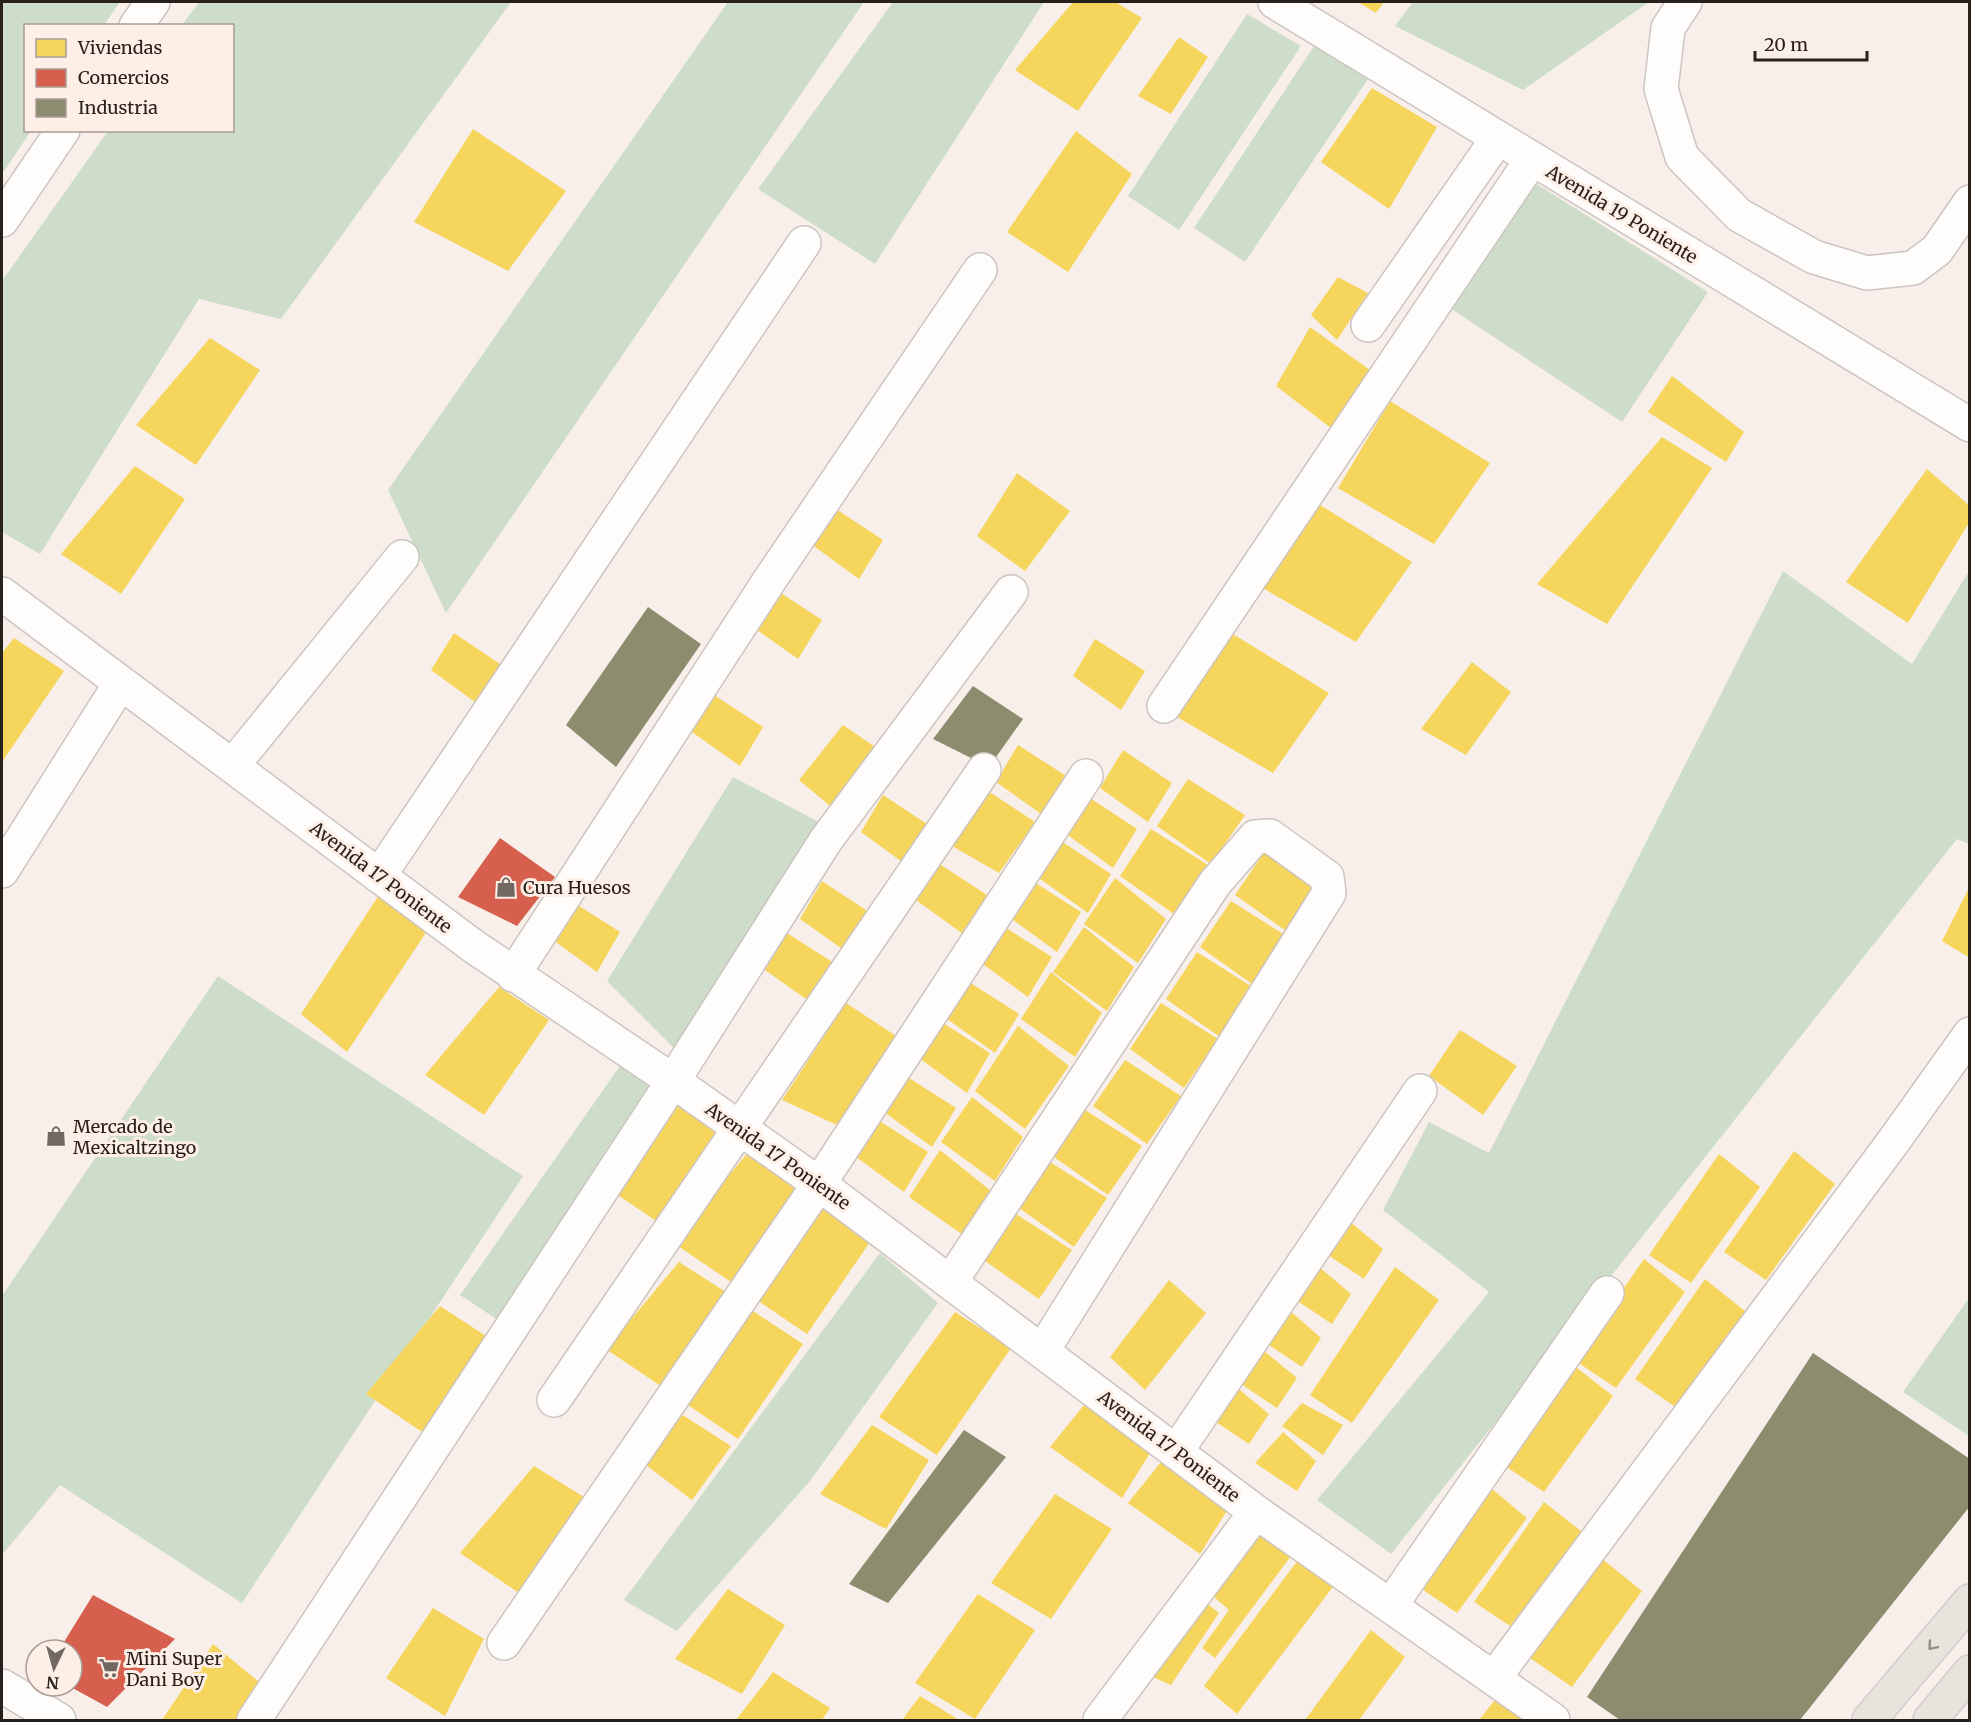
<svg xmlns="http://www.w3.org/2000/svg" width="1971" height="1722" viewBox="0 0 1971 1722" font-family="Merriweather,serif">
	<rect width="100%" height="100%" fill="#f8efeb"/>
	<!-- green -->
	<g fill="#ceddca">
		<path d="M2,2h118l-16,23 -78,1v104l5,1 -29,43z"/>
		<path d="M199,2h312l-230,317 -82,-20 -159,255 -38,-22v-251l106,-150 124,-1v-104l-50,-1z"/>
		<path d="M728,2h136l-418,611 -58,-123z"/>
		<path d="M893,2h151l-169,262 -117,-75z"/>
		<path d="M1413,2h236l-126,88 -128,-64z"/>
		<path d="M1247,14l54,32 -122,184 -51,-34z"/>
		<path d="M1314,46l54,33 -123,183 -51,-34z"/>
		<path d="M1535,183l173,109 -86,130 -172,-114z"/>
		<path d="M1783,571l129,93 57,-93v273l-12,-5 -566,715 -74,-54 172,-208 -106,-82 46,-88 60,31z"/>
		<path d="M733,777l90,47 -145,228 -71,-71z"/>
		<path d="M218,976l305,200 -281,427 -182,-118 -58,70v-259z"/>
		<path d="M622,1063l34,22 -155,237 -41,-27z"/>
		<path d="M880,1253l58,50 -128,178 -133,150 -53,-31z"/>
		<path d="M1969,1298v138l-66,-44z"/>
	</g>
	<!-- homes -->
	<g fill="#f6d55c">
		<path d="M1073,2h42l27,16 -64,93 -63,-41z"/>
		<path d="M1358,2h26l-8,11z"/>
		<path d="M1179,37l29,20 -37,57 -33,-18z"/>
		<path d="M1372,88l65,39 -48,82 -68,-47z"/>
		<path d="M473,129l93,62 -58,80 -94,-49z"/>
		<path d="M1076,131l56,43 -64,98 -61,-40z"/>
		<path d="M1338,277l30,16 -31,47 -26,-25z"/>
		<path d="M1310,327l60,43 -39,58 -55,-42z"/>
		<path d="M210,338l50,32 -64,95 -60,-40z"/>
		<path d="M1672,376l72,56 -18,30 -78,-50z"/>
		<path d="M1390,401l100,62 -56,81 -96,-56z"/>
		<path d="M1662,437l50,31 -105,156 -70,-40z"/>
		<path d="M135,466l50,33 -64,95 -60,-40z"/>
		<path d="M1927,469l43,37v15l-62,102 -62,-41z"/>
		<path d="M1017,473l53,38 -45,60 -48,-35z"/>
		<path d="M1312,500l100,62 -56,80 -95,-55z"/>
		<path d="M833,507l50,33 -24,39 -48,-35z"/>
		<path d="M773,588l49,32 -24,39 -48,-34z"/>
		<path d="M1228,631l101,62 -56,80 -96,-56z"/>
		<path d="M454,633l49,33 -24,39 -48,-35z"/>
		<path d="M14,638l50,33 -62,91v-109z"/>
		<path d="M1095,639l50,32 -24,39 -48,-34z"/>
		<path d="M1472,662l39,30 -45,63 -45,-26z"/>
		<path d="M714,695l49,32 -23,39 -48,-34z"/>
		<path d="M843,725l38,26 -46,59 -36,-30z"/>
		<path d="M1018,745l50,32 -24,39 -48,-34z"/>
		<path d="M1123,750l49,33 -24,39 -48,-34z"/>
		<path d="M1188,779l57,36 -34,49 -54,-38z"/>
		<path d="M985,789l50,33 -36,51 -47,-27z"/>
		<path d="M883,795l50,33 -24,39 -48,-35z"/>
		<path d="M1087,796l50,33 -24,39 -48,-35z"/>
		<path d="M1151,829l57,36 -34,49 -54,-38z"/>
		<path d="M1061,841l50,33 -23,39 -48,-34z"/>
		<path d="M1267,848l56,36 -34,49 -54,-38z"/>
		<path d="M938,863l49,32 -24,39 -47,-34z"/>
		<path d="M1115,878l51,41 -28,44 -54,-39z"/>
		<path d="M1031,880l50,32 -24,40 -48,-35z"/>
		<path d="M822,881l50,33 -24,39 -48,-34z"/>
		<path d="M1970,886v72l-28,-17z"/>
		<path d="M379,895l50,33 -82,124 -46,-38z"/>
		<path d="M570,900l50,32 -23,40 -48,-35z"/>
		<path d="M1231,901l57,36 -33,49 -55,-39z"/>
		<path d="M1003,926l49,31 -24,40 -48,-35z"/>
		<path d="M1084,927l50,40 -27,44 -54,-39z"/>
		<path d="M787,933l50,32 -24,39 -48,-34z"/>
		<path d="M1197,952l57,36 -34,49 -54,-38z"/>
		<path d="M1051,972l51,41 -27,44 -54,-38z"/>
		<path d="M969,982l50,32 -24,39 -48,-34z"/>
		<path d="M499,987l50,33 -65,95 -59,-40z"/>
		<path d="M846,1003l50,33 -59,89 -55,-25z"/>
		<path d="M1161,1003l57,36 -34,49 -54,-39z"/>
		<path d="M940,1021l50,32 -23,40 -48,-35z"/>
		<path d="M1018,1026l51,40 -44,63 -50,-38z"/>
		<path d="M1460,1030l57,36 -34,49 -54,-39z"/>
		<path d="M1125,1060l56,36 -34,48 -54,-38z"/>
		<path d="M906,1076l50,32 -24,39 -48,-35z"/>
		<path d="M972,1097l51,40 -28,44 -54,-39z"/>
		<path d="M679,1100l50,32 -64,95 -59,-40z"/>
		<path d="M1085,1110l57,36 -34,49 -54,-38z"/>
		<path d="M878,1120l50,32 -24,40 -48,-35z"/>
		<path d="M940,1150l51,41 -28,44 -54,-38z"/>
		<path d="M1794,1151l41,33 -69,96 -42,-28z"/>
		<path d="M1719,1154l41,33 -69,96 -42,-28z"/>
		<path d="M746,1155l50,32 -65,95 -59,-40z"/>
		<path d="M1050,1162l57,36 -33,49 -55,-39z"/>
		<path d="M822,1207l50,32 -65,95 -59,-40z"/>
		<path d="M1016,1214l56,36 -33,49 -54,-38z"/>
		<path d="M1349,1221l34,28 -19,30 -42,-28z"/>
		<path d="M1644,1259l41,33 -69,96 -42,-28z"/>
		<path d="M679,1262l50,32 -64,95 -59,-40z"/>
		<path d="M1318,1266l33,28 -19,30 -42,-28z"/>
		<path d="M1395,1267l44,33 -87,123 -42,-28z"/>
		<path d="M1705,1279l41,33 -69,96 -42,-29z"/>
		<path d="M1169,1280l37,33 -61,77 -35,-33z"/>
		<path d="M440,1306l49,32 -64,96 -59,-40z"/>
		<path d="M1288,1309l33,29 -19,29 -42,-28z"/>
		<path d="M753,1311l50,33 -65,95 -59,-40z"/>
		<path d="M955,1312l56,36 -74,107 -58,-38z"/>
		<path d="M1263,1350l34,28 -20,30 -42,-28z"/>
		<path d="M1572,1364l41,32 -69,96 -42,-28z"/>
		<path d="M1235,1386l34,28 -20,30 -42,-28z"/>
		<path d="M1302,1403l41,22 -20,30 -41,-29z"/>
		<path d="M1084,1405l66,48 -28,45 -72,-51z"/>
		<path d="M681,1414l50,32 -39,54 -46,-35z"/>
		<path d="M872,1425l57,35 -43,69 -66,-35z"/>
		<path d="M1283,1432l33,29 -19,30 -42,-28z"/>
		<path d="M1161,1462l67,47 -28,45 -72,-51z"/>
		<path d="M534,1466l50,31 -65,96 -59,-40z"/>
		<path d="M1486,1484l41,34 -70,95 -41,-28z"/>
		<path d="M1055,1494l57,35 -61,90 -60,-36z"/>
		<path d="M1544,1502l41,32 -69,96 -42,-28z"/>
		<path d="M1257,1524l37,28 -79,106 -13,-10 27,-38 -23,-20z"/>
		<path d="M1301,1556l34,28 -98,130 -33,-28z"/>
		<path d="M1601,1558l41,33 -70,96 -42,-29z"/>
		<path d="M728,1589l57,36 -43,69 -67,-35z"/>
		<path d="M978,1594l57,36 -60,89 -60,-36z"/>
		<path d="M1200,1598l19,15 -48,72 -25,-11z"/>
		<path d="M433,1608l51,31 -39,77 -59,-38z"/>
		<path d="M1371,1630l34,27 -46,63h-54z"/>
		<path d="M213,1644l51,42 -26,34h-76z"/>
		<path d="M773,1672l57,36 -8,12h-86z"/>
		<path d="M920,1696l39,24h-57z"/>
		<path d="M1494,1701l31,19h-46z"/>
	</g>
	<!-- shops -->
	<g fill="#d6604d">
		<path d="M500,838l55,39 -38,49 -59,-29z"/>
		<path d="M93,1595l82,44 -68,68 -38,-21h3v-36h-13z"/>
	</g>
	<!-- industry -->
	<g fill="#8c8c6e">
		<path d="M648,607l53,37 -85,123 -50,-42z"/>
		<path d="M973,686l50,33 -34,48 -56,-28z"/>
		<path d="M1813,1353l157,106v47l-170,214h-180l-33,-23z"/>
		<path d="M964,1430l42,27 -118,146 -39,-19z"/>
	</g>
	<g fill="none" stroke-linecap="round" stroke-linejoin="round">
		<!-- minor casing -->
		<g stroke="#ccc4c0" stroke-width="36">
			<g id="minor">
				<path d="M1275,2l695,423"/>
				<path d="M1685,2l-17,26 -7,61 21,68 57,58 75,42 53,16 46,-5 24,-18 33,-48"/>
				<path d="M136,26l17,-24"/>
				<path d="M2,220l61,-90"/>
				<path d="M1368,325l130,-187"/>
				<path d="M2,594l471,352 200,135 146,103 437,328 297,208"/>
				<path d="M1164,706l368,-547"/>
				<path d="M233,765l169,-208"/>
				<path d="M2,871l118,-187"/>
				<path d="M379,876l425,-633"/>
				<path d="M513,975l258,-397 209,-308"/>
				<path d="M951,1281l264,-398 40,-46 15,-1 57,41 2,16 -286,457"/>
				<path d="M554,1400l430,-630"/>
				<path d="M1176,1452l244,-361"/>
				<path d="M1391,1605l216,-312"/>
				<path d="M504,1643l315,-459 267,-408"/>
				<path d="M1494,1678l399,-536 77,-108"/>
				<path d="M2,1686l57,34"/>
				<path d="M254,1720l419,-639 153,-241 185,-248"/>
				<path d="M1100,1720l156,-208"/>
			</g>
		</g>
		<!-- major casing -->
		<g stroke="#d2cdca" stroke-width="36">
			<g id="major">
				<path d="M1869,1720l101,-119"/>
				<path d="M1930,1720l40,-48"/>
			</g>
		</g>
		<!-- minor -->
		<use href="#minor" stroke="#fefdfc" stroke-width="33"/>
		<!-- major -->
		<use href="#major" stroke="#e8e3dd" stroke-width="33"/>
	</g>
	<!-- one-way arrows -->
	<defs><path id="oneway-chevron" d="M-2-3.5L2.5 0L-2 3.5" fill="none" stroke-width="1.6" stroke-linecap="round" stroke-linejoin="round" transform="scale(1.5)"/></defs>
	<use stroke="#928b86" href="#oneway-chevron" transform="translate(1932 1646) rotate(130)"/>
	<!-- icons -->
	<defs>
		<g id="shop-bare" transform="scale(1.62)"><path d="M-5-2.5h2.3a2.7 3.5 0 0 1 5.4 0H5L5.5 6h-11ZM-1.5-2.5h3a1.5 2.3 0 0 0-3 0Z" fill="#716864" stroke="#fdeee6" stroke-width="2.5" paint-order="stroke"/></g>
		<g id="supermarket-bare" transform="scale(1.62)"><path d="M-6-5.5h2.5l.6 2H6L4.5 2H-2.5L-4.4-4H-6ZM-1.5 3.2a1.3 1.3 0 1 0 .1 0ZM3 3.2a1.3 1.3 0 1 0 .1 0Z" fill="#716864" stroke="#fdeee6" stroke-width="2.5" paint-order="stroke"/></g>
	</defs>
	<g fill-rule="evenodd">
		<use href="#shop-bare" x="506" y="887"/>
		<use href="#shop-bare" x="56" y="1136"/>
		<use href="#supermarket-bare" x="109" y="1668"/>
	</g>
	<g text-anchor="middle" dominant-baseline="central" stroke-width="6" stroke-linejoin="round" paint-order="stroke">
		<!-- street labels -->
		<g font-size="18" fill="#28201b" stroke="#fdeee6">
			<text transform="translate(1622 214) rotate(31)">Avenida 19 Poniente</text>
			<text transform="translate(381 877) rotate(37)">Avenida 17 Poniente</text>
			<text transform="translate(778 1156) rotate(35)">Avenida 17 Poniente</text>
			<text transform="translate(1169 1446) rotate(37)">Avenida 17 Poniente</text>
		</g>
		<!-- poi labels -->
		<g font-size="18" fill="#28201b" stroke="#fdeee6" text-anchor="start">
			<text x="523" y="887">Cura Huesos</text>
			<text x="73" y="1126">Mercado de<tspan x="73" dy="21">Mexicaltzingo</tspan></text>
			<text x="126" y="1658">Mini Super<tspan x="126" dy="21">Dani Boy</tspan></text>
		</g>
	</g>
	<!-- border -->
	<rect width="1971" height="1722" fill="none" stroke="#28201b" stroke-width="6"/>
	<!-- legend -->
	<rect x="24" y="24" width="210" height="108" fill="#fdeee6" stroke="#a89c95" stroke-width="1.5"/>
	<rect x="36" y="39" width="30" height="18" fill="#f6d55c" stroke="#a89c95" stroke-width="1.5"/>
	<text x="78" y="54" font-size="18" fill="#28201b">Viviendas</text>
	<rect x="36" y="69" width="30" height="18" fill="#d6604d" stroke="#a89c95" stroke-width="1.5"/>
	<text x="78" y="84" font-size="18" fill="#28201b">Comercios</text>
	<rect x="36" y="99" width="30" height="18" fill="#8c8c6e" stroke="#a89c95" stroke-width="1.5"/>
	<text x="78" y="114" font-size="18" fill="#28201b">Industria</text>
	<!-- north arrow -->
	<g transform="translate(54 1668) rotate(185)"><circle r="28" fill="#fdeee6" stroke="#a89c95" stroke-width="1.5"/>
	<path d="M0-4.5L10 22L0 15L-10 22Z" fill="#716864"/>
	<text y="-9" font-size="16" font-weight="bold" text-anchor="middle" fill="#28201b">N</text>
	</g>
	<!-- scale -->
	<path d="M1755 51v9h112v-9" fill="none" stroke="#28201b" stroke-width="3"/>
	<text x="1764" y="51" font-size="18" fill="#28201b" stroke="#fdeee6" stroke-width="4.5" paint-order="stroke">20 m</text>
</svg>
